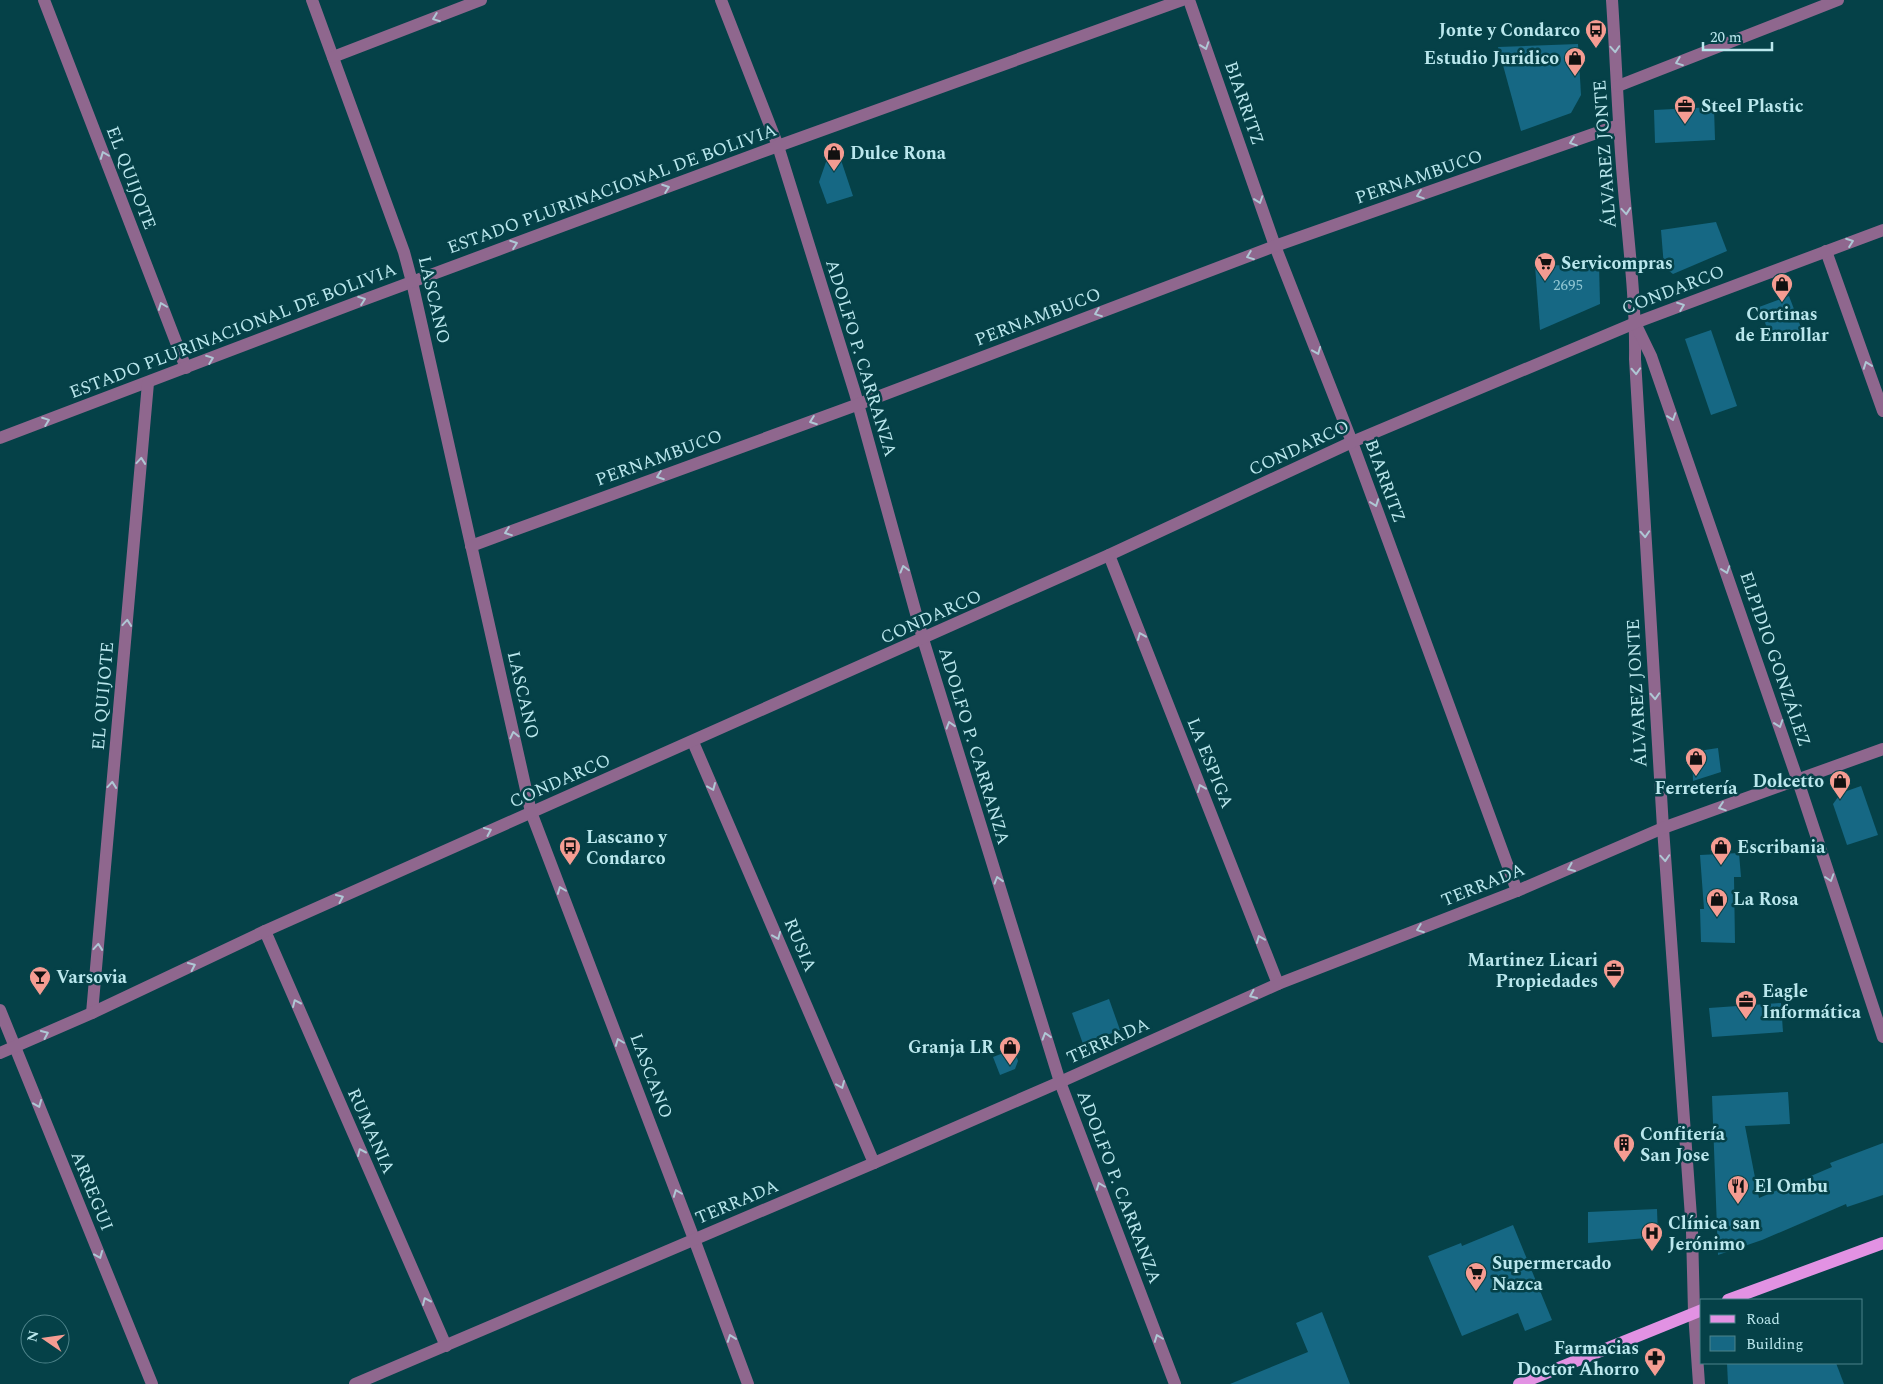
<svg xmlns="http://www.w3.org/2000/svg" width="1883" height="1384" viewBox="0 0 1883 1384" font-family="Spectral,serif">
	<rect width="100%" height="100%" fill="#054148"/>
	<!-- building -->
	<g fill="#166884">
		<path d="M1578,44l3,51 -10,18 -50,18 -23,-84z"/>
		<path d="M1714,107l1,33 -60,3 -1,-33z"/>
		<path d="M840,157l13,39 -26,8 -8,-22 7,-20z"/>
		<path d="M1716,222l11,29 -54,23 -9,-7 -3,-37z"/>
		<path d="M1599,264l1,40 -60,26 -5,-64z"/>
		<path d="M1789,296l13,34 -30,11 -13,-34z"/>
		<path d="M1711,330l26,76 -26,9 -26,-76z"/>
		<path d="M1718,748l3,24 -28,9 -1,-29z"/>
		<path d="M1861,786l17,49 -31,10 -14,-41 8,-11z"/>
		<path d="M1739,853l2,24h-7l1,66 -34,-1 -1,-33h4l-4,-54z"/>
		<path d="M1109,999l11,31 -37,14 -11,-31z"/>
		<path d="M1781,1003l2,29 -71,5 -3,-29z"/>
		<path d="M1014,1049l4,12 -3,8 -15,6 -7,-18z"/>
		<path d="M1788,1092l2,32 -45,2 14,72 73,-31 -2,-4 53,-20v52l-36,12 -1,-3 -84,36 -44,15 -6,-159z"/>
		<path d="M1657,1209l1,28 -70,6v-31z"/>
		<path d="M1513,1225l39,95 -27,11 -7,-18 -56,23 -34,-80 33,-13 1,3z"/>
		<path d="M1322,1312l28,72h-120l78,-32 -12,-29z"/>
		<path d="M1727,1363h109l8,21h-116z"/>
	</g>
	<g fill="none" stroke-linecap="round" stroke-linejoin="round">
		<!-- minor -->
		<g stroke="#8f678e" stroke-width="12">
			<path d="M44,0l142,368"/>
			<path d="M312,0l92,252 8,30 119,530 163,427 54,145"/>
			<path d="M721,0l57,146 77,247 68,246 137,443 115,302"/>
			<path d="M1189,0l86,246 77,196 165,449"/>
			<path d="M1612,0c4,60 6,120 11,179 5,60 13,120 12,180l28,469 29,403 2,81 5,72"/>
			<path d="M333,57l148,-57"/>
			<path d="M1618,86l220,-86"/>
			<path d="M1826,251l57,160"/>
			<path d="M1636,325l15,31 147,425 85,256"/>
			<path d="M0,438l355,-135 423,-157 404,-146"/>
			<path d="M471,546l388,-142 416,-158 344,-121"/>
			<path d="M1109,555l169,429"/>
			<path d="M693,742l181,421"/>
			<path d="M265,931l181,415"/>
			<path d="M0,1010l152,374"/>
			<path d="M92,1013l56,-630"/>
			<path d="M0,1053l92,-40 173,-82 844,-376 243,-113 283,-119 248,-93"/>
			<path d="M355,1384l519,-221 186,-81 218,-98 239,-93 146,-63 220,-79"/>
		</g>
		<!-- major -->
		<g stroke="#e292e3" stroke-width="12">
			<path d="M1728,1300l155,-57"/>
			<path d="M1519,1384l183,-74"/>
		</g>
	</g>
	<!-- one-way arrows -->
	<defs><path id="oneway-chevron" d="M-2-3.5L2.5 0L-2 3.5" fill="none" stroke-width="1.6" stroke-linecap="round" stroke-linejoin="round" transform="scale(1.25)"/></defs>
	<g stroke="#afc7d5">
		<use href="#oneway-chevron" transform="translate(436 18) rotate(159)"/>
		<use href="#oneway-chevron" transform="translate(1205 46) rotate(71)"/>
		<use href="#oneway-chevron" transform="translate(1615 49) rotate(86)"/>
		<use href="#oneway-chevron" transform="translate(1679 62) rotate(159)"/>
		<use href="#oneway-chevron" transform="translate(1573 142) rotate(161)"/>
		<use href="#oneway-chevron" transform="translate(104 155) rotate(-111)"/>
		<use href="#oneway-chevron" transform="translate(666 188) rotate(-20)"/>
		<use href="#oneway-chevron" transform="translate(1420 195) rotate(161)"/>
		<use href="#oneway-chevron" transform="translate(1259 200) rotate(71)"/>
		<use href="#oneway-chevron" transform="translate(1626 211) rotate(85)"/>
		<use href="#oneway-chevron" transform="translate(1850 242) rotate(-20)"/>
		<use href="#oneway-chevron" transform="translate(514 244) rotate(-20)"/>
		<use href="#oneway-chevron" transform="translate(1250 256) rotate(159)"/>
		<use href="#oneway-chevron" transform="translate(362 300) rotate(-20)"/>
		<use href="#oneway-chevron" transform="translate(162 306) rotate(-111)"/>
		<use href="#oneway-chevron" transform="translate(1681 306) rotate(-21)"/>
		<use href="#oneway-chevron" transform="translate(1098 313) rotate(159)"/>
		<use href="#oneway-chevron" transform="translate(1317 351) rotate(68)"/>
		<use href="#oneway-chevron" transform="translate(210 359) rotate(-21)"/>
		<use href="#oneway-chevron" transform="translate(1867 365) rotate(-110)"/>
		<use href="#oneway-chevron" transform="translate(1636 371) rotate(87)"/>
		<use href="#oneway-chevron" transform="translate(1672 417) rotate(71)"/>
		<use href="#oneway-chevron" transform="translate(46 421) rotate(-21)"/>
		<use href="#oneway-chevron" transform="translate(813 421) rotate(160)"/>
		<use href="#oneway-chevron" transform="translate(141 461) rotate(-85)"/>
		<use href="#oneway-chevron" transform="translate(660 476) rotate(160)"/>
		<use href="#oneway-chevron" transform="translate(1375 503) rotate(70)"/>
		<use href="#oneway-chevron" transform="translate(508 532) rotate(160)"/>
		<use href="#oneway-chevron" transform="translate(1645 534) rotate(87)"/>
		<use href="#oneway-chevron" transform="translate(904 569) rotate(-105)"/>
		<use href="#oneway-chevron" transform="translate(1726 570) rotate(71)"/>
		<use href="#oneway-chevron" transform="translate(127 623) rotate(-85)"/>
		<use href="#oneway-chevron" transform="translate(1141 636) rotate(-112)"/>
		<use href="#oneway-chevron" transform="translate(1655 696) rotate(87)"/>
		<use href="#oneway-chevron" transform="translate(1779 724) rotate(71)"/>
		<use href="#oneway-chevron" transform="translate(950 725) rotate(-107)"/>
		<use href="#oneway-chevron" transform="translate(514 735) rotate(-103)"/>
		<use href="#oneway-chevron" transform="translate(112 785) rotate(-85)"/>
		<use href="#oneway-chevron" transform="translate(712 787) rotate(67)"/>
		<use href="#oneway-chevron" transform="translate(1201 788) rotate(-112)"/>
		<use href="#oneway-chevron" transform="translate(1722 807) rotate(161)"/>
		<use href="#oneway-chevron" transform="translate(488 831) rotate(-24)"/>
		<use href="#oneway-chevron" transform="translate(1665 858) rotate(86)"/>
		<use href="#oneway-chevron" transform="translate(1571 868) rotate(157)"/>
		<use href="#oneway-chevron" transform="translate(1830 878) rotate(72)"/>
		<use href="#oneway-chevron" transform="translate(998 880) rotate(-107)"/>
		<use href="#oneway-chevron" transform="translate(561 890) rotate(-111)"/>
		<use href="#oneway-chevron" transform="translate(340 898) rotate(-24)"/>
		<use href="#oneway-chevron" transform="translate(1420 929) rotate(159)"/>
		<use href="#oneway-chevron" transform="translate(777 936) rotate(67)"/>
		<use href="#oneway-chevron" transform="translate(1260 939) rotate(-112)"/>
		<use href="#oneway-chevron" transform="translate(98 947) rotate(-85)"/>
		<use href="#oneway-chevron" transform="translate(192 966) rotate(-25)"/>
		<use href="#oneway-chevron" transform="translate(1253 995) rotate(156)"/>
		<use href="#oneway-chevron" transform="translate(296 1003) rotate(-114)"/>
		<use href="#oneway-chevron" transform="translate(45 1034) rotate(-24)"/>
		<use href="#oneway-chevron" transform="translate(1046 1036) rotate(-107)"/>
		<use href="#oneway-chevron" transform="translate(619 1042) rotate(-111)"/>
		<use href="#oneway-chevron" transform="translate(841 1085) rotate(67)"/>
		<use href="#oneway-chevron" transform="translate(38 1104) rotate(68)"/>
		<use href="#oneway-chevron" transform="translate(361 1152) rotate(-114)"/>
		<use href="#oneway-chevron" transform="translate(1100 1186) rotate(-111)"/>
		<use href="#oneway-chevron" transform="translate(677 1193) rotate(-111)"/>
		<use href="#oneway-chevron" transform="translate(99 1255) rotate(68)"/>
		<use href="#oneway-chevron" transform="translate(426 1301) rotate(-114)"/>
		<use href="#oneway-chevron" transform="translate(731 1338) rotate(-110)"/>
		<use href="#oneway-chevron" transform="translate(1158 1338) rotate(-111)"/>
	</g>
	<!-- icons -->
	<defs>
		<g id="bus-pin" transform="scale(1.125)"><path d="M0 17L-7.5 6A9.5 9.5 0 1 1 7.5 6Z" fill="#f59c92" stroke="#054148"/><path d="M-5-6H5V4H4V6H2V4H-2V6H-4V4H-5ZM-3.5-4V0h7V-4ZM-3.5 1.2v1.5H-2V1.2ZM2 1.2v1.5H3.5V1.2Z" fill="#111"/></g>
		<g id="shop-pin" transform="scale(1.125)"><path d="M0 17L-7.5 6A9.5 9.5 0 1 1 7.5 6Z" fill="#f59c92" stroke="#054148"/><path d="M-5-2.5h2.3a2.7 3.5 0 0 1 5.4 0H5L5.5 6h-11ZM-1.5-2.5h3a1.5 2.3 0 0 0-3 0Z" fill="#111"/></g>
		<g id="office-pin" transform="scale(1.125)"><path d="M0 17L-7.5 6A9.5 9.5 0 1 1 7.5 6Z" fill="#f59c92" stroke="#054148"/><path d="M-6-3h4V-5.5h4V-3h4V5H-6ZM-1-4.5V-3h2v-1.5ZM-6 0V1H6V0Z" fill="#111"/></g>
		<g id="supermarket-pin" transform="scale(1.125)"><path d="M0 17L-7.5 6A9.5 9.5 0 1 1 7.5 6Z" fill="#f59c92" stroke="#054148"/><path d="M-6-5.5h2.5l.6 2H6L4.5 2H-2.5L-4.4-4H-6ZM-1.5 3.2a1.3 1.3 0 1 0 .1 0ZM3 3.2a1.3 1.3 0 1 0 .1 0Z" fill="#111"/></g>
		<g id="bar-pin" transform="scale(1.125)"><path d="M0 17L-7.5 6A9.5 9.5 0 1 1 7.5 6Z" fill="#f59c92" stroke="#054148"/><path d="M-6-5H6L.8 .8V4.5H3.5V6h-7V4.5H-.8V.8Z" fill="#111"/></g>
		<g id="building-pin" transform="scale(1.125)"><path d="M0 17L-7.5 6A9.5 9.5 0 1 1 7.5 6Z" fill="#f59c92" stroke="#054148"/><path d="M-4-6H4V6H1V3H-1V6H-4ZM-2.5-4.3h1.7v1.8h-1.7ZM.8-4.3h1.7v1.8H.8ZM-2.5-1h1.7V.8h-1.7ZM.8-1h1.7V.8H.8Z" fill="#111"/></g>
		<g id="restaurant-pin" transform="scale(1.125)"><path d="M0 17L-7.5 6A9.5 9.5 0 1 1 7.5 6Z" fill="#f59c92" stroke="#054148"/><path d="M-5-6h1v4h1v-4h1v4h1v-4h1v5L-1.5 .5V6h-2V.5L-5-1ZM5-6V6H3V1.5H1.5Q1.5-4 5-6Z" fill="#111"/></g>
		<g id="hospital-pin" transform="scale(1.125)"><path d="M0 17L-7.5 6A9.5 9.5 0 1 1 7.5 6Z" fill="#f59c92" stroke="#054148"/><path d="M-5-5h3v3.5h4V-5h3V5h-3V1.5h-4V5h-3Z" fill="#111"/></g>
		<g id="pharmacy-pin" transform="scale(1.125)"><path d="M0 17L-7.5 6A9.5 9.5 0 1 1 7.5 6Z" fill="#f59c92" stroke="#054148"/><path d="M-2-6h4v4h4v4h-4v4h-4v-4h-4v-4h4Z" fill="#111"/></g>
	</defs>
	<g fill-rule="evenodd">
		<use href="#bus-pin" x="1596" y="30"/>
		<use href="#shop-pin" x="1575" y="58"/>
		<use href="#office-pin" x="1685" y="106"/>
		<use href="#shop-pin" x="834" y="153"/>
		<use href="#supermarket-pin" x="1545" y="263"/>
		<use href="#shop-pin" x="1782" y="284"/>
		<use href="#shop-pin" x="1696" y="758"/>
		<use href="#shop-pin" x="1840" y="781"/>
		<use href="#bus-pin" x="570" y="847"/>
		<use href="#shop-pin" x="1721" y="847"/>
		<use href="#shop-pin" x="1717" y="899"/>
		<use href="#office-pin" x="1614" y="970"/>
		<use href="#bar-pin" x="40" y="977"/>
		<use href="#office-pin" x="1746" y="1001"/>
		<use href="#shop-pin" x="1010" y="1047"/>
		<use href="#building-pin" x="1624" y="1144"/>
		<use href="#restaurant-pin" x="1738" y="1186"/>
		<use href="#hospital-pin" x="1652" y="1233"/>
		<use href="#supermarket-pin" x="1476" y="1273"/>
		<use href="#pharmacy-pin" x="1655" y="1358"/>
	</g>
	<g text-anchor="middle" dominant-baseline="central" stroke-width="5" stroke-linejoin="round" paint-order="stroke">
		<!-- number labels -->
		<g font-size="15" fill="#91c7d3">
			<text x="1568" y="285">2695</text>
		</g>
		<!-- poi labels -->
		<g font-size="18" font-weight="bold" fill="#bae7ed" stroke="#054148" text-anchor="start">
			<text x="1580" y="30" text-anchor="end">Jonte y Condarco</text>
			<text x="1559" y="58" text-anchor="end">Estudio Juridico</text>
			<text x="1701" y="106">Steel Plastic</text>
			<text x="850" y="153">Dulce Rona</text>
			<text x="1561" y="263">Servicompras</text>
			<text x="1782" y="314" text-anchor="middle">Cortinas<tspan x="1782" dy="21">de Enrollar</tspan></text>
			<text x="1824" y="781" text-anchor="end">Dolcetto</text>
			<text x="1696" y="788" text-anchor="middle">Ferretería</text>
			<text x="586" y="837">Lascano y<tspan x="586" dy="21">Condarco</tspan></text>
			<text x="1737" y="847">Escribania</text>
			<text x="1733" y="899">La Rosa</text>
			<text x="1598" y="960" text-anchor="end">Martinez Licari<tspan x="1598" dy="21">Propiedades</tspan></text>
			<text x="56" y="977">Varsovia</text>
			<text x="1762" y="991">Eagle<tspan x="1762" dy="21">Informática</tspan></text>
			<text x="994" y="1047" text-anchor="end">Granja LR</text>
			<text x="1640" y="1134">Confitería<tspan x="1640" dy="21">San Jose</tspan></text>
			<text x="1754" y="1186">El Ombu</text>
			<text x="1668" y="1223">Clínica san<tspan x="1668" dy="21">Jerónimo</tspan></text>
			<text x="1492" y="1263">Supermercado<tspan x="1492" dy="21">Nazca</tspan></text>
			<text x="1639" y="1348" text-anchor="end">Farmacias<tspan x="1639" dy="21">Doctor Ahorro</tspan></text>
		</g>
		<!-- street labels -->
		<g font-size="18" fill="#bae7ed" stroke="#054148">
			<text transform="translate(1244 103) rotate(71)">BIARRITZ</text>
			<text transform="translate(1605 154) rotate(-94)">ÁLVAREZ JONTE</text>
			<text transform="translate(1419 177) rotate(-19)">PERNAMBUCO</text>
			<text transform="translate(131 178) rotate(69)">EL QUIJOTE</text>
			<text transform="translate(612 189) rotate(-20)">ESTADO PLURINACIONAL DE BOLIVIA</text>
			<text transform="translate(1673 290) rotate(-21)">CONDARCO</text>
			<text transform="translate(434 300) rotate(77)">LASCANO</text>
			<text transform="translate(1038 317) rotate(-21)">PERNAMBUCO</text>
			<text transform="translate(233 331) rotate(-21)">ESTADO PLURINACIONAL DE BOLIVIA</text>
			<text transform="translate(861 358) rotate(73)">ADOLFO P. CARRANZA</text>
			<text transform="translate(1299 448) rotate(-25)">CONDARCO</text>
			<text transform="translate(659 458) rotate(-20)">PERNAMBUCO</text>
			<text transform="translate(1385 481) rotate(70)">BIARRITZ</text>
			<text transform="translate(931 617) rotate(-24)">CONDARCO</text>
			<text transform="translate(1775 659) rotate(71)">ELPIDIO GONZÁLEZ</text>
			<text transform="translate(1637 693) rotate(-93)">ÁLVAREZ JONTE</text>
			<text transform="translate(523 695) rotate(77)">LASCANO</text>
			<text transform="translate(103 696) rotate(-85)">EL QUIJOTE</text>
			<text transform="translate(974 746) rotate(73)">ADOLFO P. CARRANZA</text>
			<text transform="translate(1210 763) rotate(68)">LA ESPIGA</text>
			<text transform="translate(560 781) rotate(-24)">CONDARCO</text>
			<text transform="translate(1483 885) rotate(-22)">TERRADA</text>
			<text transform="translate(800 945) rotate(67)">RUSIA</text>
			<text transform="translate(1108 1041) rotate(-24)">TERRADA</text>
			<text transform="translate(651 1076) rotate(69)">LASCANO</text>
			<text transform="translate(371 1131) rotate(66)">RUMANIA</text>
			<text transform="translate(1119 1187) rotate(69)">ADOLFO P. CARRANZA</text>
			<text transform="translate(92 1191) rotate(68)">ARREGUI</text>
			<text transform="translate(737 1202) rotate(-23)">TERRADA</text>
		</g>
	</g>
	<!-- legend -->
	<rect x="1700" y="1299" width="162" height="65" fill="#054148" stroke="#4d838a"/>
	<rect x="1710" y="1315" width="25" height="8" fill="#e292e3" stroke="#4d838a"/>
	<text x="1746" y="1324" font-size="15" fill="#bae7ed">Road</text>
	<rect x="1710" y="1336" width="25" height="15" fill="#166884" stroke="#4d838a"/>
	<text x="1746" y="1349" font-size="15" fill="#bae7ed">Building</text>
	<!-- north arrow -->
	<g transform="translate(45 1339) rotate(283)"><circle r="24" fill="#054148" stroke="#4d838a"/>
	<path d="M0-4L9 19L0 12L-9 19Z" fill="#f59c92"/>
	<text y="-8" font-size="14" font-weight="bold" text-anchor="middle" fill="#bae7ed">N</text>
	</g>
	<!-- scale -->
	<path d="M1703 42v8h69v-8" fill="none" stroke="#bae7ed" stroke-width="2.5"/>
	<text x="1710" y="42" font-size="15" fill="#bae7ed" stroke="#054148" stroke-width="4" paint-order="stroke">20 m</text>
</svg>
